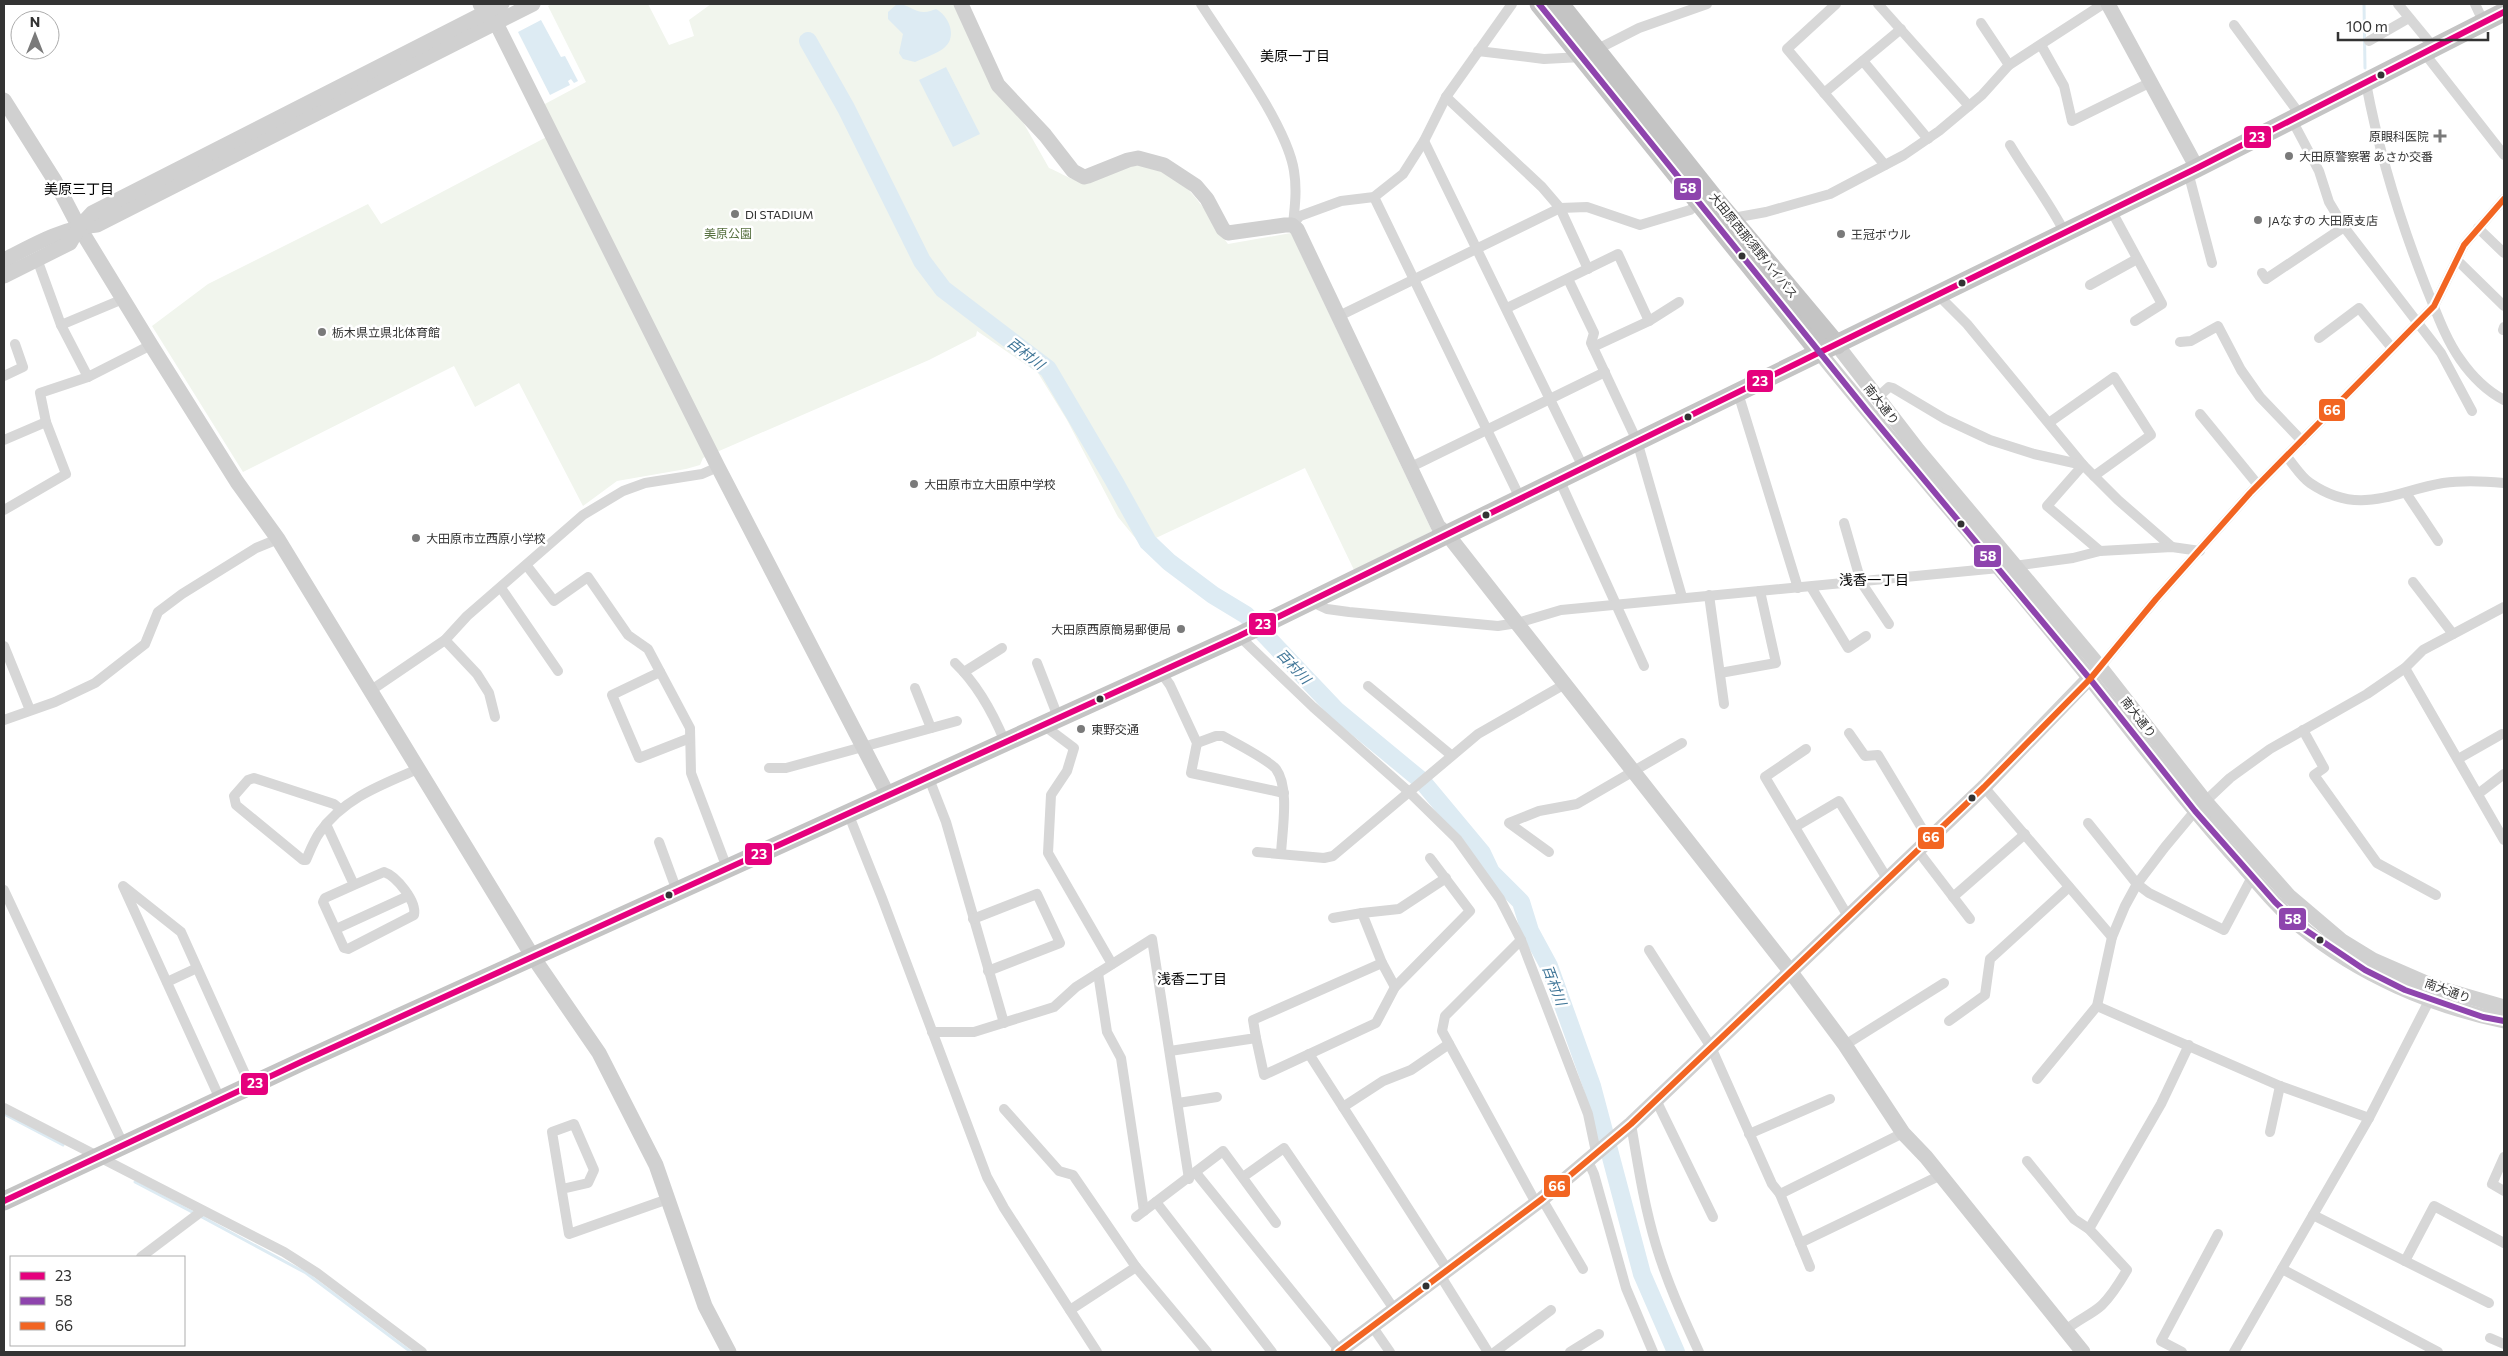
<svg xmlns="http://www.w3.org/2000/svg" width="2508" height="1356" viewBox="0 0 2508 1356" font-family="Commissioner,'Noto Sans JP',sans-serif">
	<rect width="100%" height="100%" fill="#fff"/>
	<!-- green -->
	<path fill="#f1f5ed" d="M552,4h96l21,41 25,-9 -5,-16 22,-16h245l93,164c8,3 20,11 28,12 13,1 41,-12 56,-14 46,-6 73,46 95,78l63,-11 141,298 -78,39 -49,-102 -164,77 -23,-28 -51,-97 -29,-47 -61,-42 -1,5 -47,24 -226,98 -3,7 -14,4 -69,12 -34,25 -64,-123 -44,24 -21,-41 -211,106 -91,-146 56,-42 160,-80 13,20 177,-93 -15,-26 43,-23 -38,-76z"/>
	<!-- water -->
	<g fill="#ddebf3">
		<path d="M897,4c11,0 17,8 27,8 5,0 8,-2 12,-3 13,7 22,28 8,39 -8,6 -20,10 -29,14l-12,-3 -4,-6 4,-19 -15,-15v-7z"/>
		<path d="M541,20l20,37 4,-1 13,25 -4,2 -3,-4 -3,2 2,4 -20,10 -32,-63z"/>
		<path d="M946,67l34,67 -27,13 -34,-67z"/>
	</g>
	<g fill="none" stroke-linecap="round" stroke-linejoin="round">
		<!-- stream -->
		<g stroke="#ddebf3" stroke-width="3">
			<path d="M2364,4l1,64"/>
			<path d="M4,1114l59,31"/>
			<path d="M135,1182l59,31"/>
			<path d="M200,1216l106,57 105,79"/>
		</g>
		<!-- river -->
		<path stroke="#ddebf3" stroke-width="18" d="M808,41l38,67 76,153 21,28 105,80 66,112 34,61 21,20 44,33 33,20 90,95 86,71 60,72 9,19 30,30 9,29 19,35 43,120 50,188 34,78"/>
		<!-- street -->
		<g stroke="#d7d7d7" stroke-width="10">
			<path d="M1201,4c26,41 86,121 93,167 3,18 1,35 -1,53"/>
			<path d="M1836,4l-49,45 98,116"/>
			<path d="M1878,4l91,102"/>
			<path d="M2398,4l37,45"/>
			<path d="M2475,4l9,19"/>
			<path d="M1981,23l28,42"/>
			<path d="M2234,25l67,91"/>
			<path d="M2369,41l40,-23"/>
			<path d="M2041,45l23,41 8,35 79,-39"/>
			<path d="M1478,51l66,8 38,-2 57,-29 68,-24"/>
			<path d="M2425,54l79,101"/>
			<path d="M1863,61l65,78"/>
			<path d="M2366,83c13,70 34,138 60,204 10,24 19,51 34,72 11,16 27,32 44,41"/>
			<path d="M1824,93l77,-64"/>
			<path d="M1446,97l96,90 18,21 28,61"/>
			<path d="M2292,120l27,51 10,31 15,25 97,126 31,58"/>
			<path d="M1424,141l159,326"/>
			<path d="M2010,145c18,30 39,57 55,88"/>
			<path d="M2188,172l24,91"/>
			<path d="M1374,197l146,301"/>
			<path d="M2111,210l51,94 -27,17"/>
			<path d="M1733,218l33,-6 64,-18 74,-39 35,-24 43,-36 27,-30 94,-61"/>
			<path d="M1292,225l8,-9 41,-15 33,-4 29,-23 21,-33 22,-44 66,-93"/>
			<path d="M2478,228l26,25"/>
			<path d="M37,259l24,66 27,52 63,-32"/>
			<path d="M2457,260l47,46"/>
			<path d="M2262,273l4,6 78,-52"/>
			<path d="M1568,279l26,54 -3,10 46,98 45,156"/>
			<path d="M2090,285l47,-26"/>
			<path d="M1938,295l29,29 116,141 -36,41 53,45"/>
			<path d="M1507,308l111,-54 31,67"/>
			<path d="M1339,316l221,-108 27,-1 53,18 50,-15 9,-7"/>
			<path d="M61,325l62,-26"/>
			<path d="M2503,330l1,-3"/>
			<path d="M2319,338l40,-30 33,40"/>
			<path d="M2180,342l11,-1 27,-15 23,44 19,27 42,44"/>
			<path d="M1593,347l56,-26 30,-19"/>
			<path d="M4,376l19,-9 -8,-23"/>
			<path d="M1738,393l60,195"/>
			<path d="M1877,398l12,-11 4,1 52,31 45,21 44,14 49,11 35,35 54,47"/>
			<path d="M2200,414l58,71"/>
			<path d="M2050,422l64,-45 37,58 -57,41"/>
			<path d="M4,440l42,-18"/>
			<path d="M2287,457c7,8 14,20 23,26 50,34 82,9 133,0 21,-3 40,-2 61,0"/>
			<path d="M1411,467l194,-95"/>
			<path d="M1559,479l85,187"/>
			<path d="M2406,493l32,48"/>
			<path d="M4,510l62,-36 -20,-52 -6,-29 48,-16"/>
			<path d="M1844,523l17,59 28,42"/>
			<path d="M527,566l27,35 34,-24 40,58 20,14 42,79 1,45 36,95"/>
			<path d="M2413,582l40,52"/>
			<path d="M1811,587l37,61 18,-12"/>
			<path d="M501,588l57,83"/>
			<path d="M1709,595l15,109"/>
			<path d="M1310,601l17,8 22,3 149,14 19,-3 44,-13 438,-42 74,-10 27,-7 72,-4 28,4"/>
			<path d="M1239,636l74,71 95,84 49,48 43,60 21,41 67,174 8,38"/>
			<path d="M445,640l32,34 12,19 6,24"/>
			<path d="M4,646l26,64"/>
			<path d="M955,663c22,21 38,50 50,79"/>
			<path d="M1037,663l21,54"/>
			<path d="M2100,667l56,-68 94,-106 184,-187 30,-61 40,-46"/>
			<path d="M2405,668l99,172"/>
			<path d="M1160,671l10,14 27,58 -6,30 93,20"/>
			<path d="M660,672l-48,23 27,63 51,-20"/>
			<path d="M964,672l38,-24"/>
			<path d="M1720,673l56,-10 -16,-72"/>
			<path d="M1368,686l83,69"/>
			<path d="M915,688l16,40"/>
			<path d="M370,691l75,-51 22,-24 116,-101 40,-24 22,-8 57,-9 16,-7"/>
			<path d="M4,720l51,-18 40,-19 50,-39 13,-32 24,-18 74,-46 22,-9"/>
			<path d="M1042,724l32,24 -7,23 -16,24 -3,58 64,111"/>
			<path d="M2303,730l21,38 -10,7 63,88 59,32"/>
			<path d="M1849,733l16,23 13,-1 51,85"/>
			<path d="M1197,743l19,-7h7c12,7 46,24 53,33 14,19 6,62 5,85"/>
			<path d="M1806,749l-41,28 84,141"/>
			<path d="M2458,759l44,-25"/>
			<path d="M769,768h17l171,-47"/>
			<path d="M928,776l18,46 58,201"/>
			<path d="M1984,787l128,150"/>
			<path d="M2478,794l26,-20"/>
			<path d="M340,809l-6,-5 -80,-26 -6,2 -14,16 2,9 67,55h3c4,-9 8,-20 14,-28 24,-34 61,-47 98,-63"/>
			<path d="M848,813l34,85 105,279 17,31 93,144"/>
			<path d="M2088,823l49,61 12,9 75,37 28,-53"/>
			<path d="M326,824l28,61 -29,13 -2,4 21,46 4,1 66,-34c3,-14 -18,-39 -30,-43l-30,13"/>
			<path d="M1795,827l44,-26 49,79"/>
			<path d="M659,842l18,49"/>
			<path d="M1918,851l52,68"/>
			<path d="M1257,852l67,6 9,-2 145,-122 87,-50"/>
			<path d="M1549,852l-40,-29 30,-12 38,-7 105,-61"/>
			<path d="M4,890l119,254"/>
			<path d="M1953,897l72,-63"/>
			<path d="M1333,918l29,-5"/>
			<path d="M973,919l64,-25 23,49 -72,28"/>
			<path d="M336,929l72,-33"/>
			<path d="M1521,940l-76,76 -3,15 94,172"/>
			<path d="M1649,950l62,97 61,137 8,10 30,73"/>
			<path d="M1382,963l-20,-50 37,-4 47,-31"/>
			<path d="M1098,973l9,59 14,26 23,153"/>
			<path d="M167,982l30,-14"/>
			<path d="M2097,1006l183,80 89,32"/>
			<path d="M1949,1021l36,-26 5,-36 79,-72"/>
			<path d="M932,1032h42l80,-25 22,-20 76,-48 37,240"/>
			<path d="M1256,1038l8,37 112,-52 19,-36"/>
			<path d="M1845,1045l99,-62"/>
			<path d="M1170,1051l86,-13 -3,-18 129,-57 13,24 75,-76 -40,-53"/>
			<path d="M1309,1054l138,215"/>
			<path d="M2037,1079l60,-73 15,-69 13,-31 12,-22 28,-37 30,-36 35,-33 40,-29 97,-55 38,-26 18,-18 81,-43"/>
			<path d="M220,1099l-97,-213 58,46 69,153"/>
			<path d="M1656,1100l57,117"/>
			<path d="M1178,1103l39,-6"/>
			<path d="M1343,1107l40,-26 28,-11 38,-26"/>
			<path d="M4,1108l280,144 33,21 105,79"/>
			<path d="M1004,1109l55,62 14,4 63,92 71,85"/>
			<path d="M1631,1124c7,41 13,81 25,121 11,37 27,72 43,107"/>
			<path d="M2270,1132l10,-46"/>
			<path d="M1749,1134l81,-35"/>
			<path d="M2504,1157l-12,27 12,7"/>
			<path d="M1587,1159l7,15 32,114 27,64"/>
			<path d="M2027,1161l47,58 15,10 38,41c-7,12 -15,25 -25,35 -11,10 -25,15 -36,25"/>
			<path d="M1196,1173l144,178"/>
			<path d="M1243,1177l41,-29 110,161"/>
			<path d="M562,1189l26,-6 6,-13 -20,-46 -22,8 17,102 99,-35"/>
			<path d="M1780,1194l123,-61"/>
			<path d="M1542,1199l41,70"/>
			<path d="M1156,1202l116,150"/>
			<path d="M2313,1215l176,88"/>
			<path d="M1136,1217l87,-66 53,72"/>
			<path d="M2089,1229l72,-125 28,-59"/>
			<path d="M1800,1243l141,-68"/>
			<path d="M141,1257l61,-46"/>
			<path d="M2405,1261l29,-55 70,37"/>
			<path d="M2282,1269l156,83"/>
			<path d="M1440,1275l48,77"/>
			<path d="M1070,1310l66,-43"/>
			<path d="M1372,1326l18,26"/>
			<path d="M2490,1338l14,6"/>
			<path d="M1495,1352l56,-42"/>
			<path d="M1570,1352l29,-18"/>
			<path d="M2182,1352l-21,-11 57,-107"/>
			<path d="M2234,1352l135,-234 63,-123"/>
		</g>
		<!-- secondary -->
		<g stroke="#d0d0d0" stroke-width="15">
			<path d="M480,4l5,9 11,10 222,444 170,328"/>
			<path d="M961,4l37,81 47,50 28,36 11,6 4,-1 40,-16 10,-2 26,7 32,21 11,13 16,30 5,4 57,-8h7l5,4 141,297 9,8 343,437 55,74 58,88 23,24 157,195"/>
			<path d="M2108,4l89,164"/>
			<path d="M4,100l51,81 24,46 72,118 86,137 41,57 255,418 66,96 57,112 49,141 24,46"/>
			<path d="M4,260c31,-16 58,-32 93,-35l436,-221"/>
			<path d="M4,276l66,-33 9,-16 13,-14 410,-209"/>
			<path d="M1837,345l81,105 182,217 105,134 84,95 53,45 31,19 62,27 69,20"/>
			<path d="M1820,353c89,110 183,217 272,328 50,63 98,127 152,186 18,21 36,43 57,60 58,48 131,79 203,94"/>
			<path d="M1338,1352l204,-153 89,-75 353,-337 116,-120"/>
		</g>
		<!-- highway -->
		<g stroke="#c4c4c4" stroke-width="19">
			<path d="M1539,4l281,349"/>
			<path d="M1560,4l154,194 123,147"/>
			<path d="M4,1201l297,-139 938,-426 958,-468 307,-156"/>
		</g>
		<!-- bus-1 casing -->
		<g stroke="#fff" stroke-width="10">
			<path id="bus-1" d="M4,1201l297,-139 938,-426 958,-468 307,-156"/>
		</g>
		<!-- bus-2 casing -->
		<g stroke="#fff" stroke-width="10">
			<path id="bus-2" d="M1539,4l328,407 223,268 105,132 80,91 26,25 64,43 40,20 78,27 21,4"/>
		</g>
		<!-- bus-3 casing -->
		<g stroke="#fff" stroke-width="10">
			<path id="bus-3" d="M1338,1352l204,-153 89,-75 353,-337 106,-108 66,-80 94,-106 184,-187 30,-61 40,-46"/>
		</g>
		<!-- bus-1 -->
		<use href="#bus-1" stroke="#e5007d" stroke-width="6"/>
		<!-- bus-2 -->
		<use href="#bus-2" stroke="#8e44ad" stroke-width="6"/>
		<!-- bus-3 -->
		<use href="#bus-3" stroke="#f26522" stroke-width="6"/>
	</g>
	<!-- markers -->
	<g fill="#333" stroke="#fff" stroke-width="2">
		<circle cx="2381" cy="75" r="4.5"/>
		<circle cx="1742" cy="256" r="4.5"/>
		<circle cx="1962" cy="283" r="4.5"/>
		<circle cx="1688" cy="417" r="4.5"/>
		<circle cx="1486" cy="515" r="4.5"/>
		<circle cx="1961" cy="524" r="4.5"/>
		<circle cx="1100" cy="699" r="4.5"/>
		<circle cx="1972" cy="798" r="4.5"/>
		<circle cx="669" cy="895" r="4.5"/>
		<circle cx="2320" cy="940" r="4.5"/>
		<circle cx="1426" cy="1286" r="4.5"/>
	</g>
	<g fill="#7a7a7a" stroke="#fff" stroke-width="2">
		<path d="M2437.5 128.5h5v5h5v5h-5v5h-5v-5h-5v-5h5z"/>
		<circle cx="2289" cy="156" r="5"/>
		<circle cx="735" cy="214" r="5"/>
		<circle cx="2258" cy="220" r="5"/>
		<circle cx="1841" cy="234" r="5"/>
		<circle cx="322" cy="332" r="5"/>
		<circle cx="914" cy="484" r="5"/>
		<circle cx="416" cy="538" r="5"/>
		<circle cx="1181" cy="629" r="5"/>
		<circle cx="1081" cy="729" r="5"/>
	</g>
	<g text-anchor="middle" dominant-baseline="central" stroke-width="5" stroke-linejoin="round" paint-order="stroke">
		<!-- poi labels -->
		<g font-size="12" fill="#333" stroke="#fff" text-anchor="start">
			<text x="2429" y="136" text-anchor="end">原眼科医院</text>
			<text x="2299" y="156">大田原警察署 あさか交番</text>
			<text x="745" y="214">DI STADIUM</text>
			<text x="2268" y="220">JAなすの 大田原支店</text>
			<text x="1851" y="234">王冠ボウル</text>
			<text x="332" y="332">栃木県立県北体育館</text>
			<text x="924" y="484">大田原市立大田原中学校</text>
			<text x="426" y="538">大田原市立西原小学校</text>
			<text x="1171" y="629" text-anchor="end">大田原西原簡易郵便局</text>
			<text x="1091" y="729">東野交通</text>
		</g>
		<!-- park labels -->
		<g font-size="12" fill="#56703f" stroke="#fff">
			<text x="728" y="233">美原公園</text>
		</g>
		<!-- street labels -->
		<g font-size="12" fill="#333" stroke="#fff">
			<text transform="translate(1754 245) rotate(51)">大田原西那須野バイパス</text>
			<text transform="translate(1882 404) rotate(52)">南大通り</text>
			<text transform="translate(2139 717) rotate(52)">南大通り</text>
			<text transform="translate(2448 990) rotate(20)">南大通り</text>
		</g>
		<!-- neighbourhood labels -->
		<g font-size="14" fill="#000" stroke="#fff">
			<text x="1295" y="55">美原一丁目</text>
			<text x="79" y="188">美原三丁目</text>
			<text x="1874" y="579">浅香一丁目</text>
			<text x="1192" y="978">浅香二丁目</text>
		</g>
		<!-- water labels -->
		<g font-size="14" font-style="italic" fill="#3f7597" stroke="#fff">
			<text transform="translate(1026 353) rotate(38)">百村川</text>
			<text transform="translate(1294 666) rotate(47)">百村川</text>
			<text transform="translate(1555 985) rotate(69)">百村川</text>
		</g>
	</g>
	<g stroke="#fff" stroke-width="2">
		<rect x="2243" y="125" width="29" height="24" rx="5" fill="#e5007d"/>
		<rect x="1673" y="177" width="29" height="24" rx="5" fill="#8e44ad"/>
		<rect x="1746" y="369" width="28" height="24" rx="5" fill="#e5007d"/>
		<rect x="2318" y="398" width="28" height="24" rx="5" fill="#f26522"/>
		<rect x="1973" y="544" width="29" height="24" rx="5" fill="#8e44ad"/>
		<rect x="1248" y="612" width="29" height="24" rx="5" fill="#e5007d"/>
		<rect x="1917" y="826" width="28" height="24" rx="5" fill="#f26522"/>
		<rect x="744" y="842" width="29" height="24" rx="5" fill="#e5007d"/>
		<rect x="2278" y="907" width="29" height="24" rx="5" fill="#8e44ad"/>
		<rect x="240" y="1072" width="29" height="24" rx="5" fill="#e5007d"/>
		<rect x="1543" y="1174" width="28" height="24" rx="5" fill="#f26522"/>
	</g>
	<g font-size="14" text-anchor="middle" font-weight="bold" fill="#fff">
		<text x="2257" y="142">23</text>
		<text x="1688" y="193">58</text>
		<text x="1760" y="386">23</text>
		<text x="2332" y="415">66</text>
		<text x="1988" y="561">58</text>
		<text x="1263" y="629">23</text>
		<text x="1931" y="842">66</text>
		<text x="759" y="859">23</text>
		<text x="2293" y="924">58</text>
		<text x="255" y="1088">23</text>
		<text x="1557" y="1191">66</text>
	</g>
	<!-- border -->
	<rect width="2508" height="1356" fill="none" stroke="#333333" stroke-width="10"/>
	<!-- legend -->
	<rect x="10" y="1256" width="175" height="90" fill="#ffffff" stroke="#adadad"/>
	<rect x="20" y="1272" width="25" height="8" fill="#e5007d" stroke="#adadad"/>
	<text x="55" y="1281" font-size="15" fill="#333333">23</text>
	<rect x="20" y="1297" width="25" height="8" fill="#8e44ad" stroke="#adadad"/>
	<text x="55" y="1306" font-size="15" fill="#333333">58</text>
	<rect x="20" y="1322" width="25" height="8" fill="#f26522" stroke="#adadad"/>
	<text x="55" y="1331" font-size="15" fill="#333333">66</text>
	<!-- north arrow -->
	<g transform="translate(35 35)"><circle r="24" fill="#ffffff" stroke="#adadad"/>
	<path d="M0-4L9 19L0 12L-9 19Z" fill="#7a7a7a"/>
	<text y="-8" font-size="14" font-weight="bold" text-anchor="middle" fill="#333333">N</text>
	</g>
	<!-- scale -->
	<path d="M2338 32v8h150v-8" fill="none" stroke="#333333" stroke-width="2.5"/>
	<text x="2346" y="32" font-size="15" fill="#333333" stroke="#ffffff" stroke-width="4" paint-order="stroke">100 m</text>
</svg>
